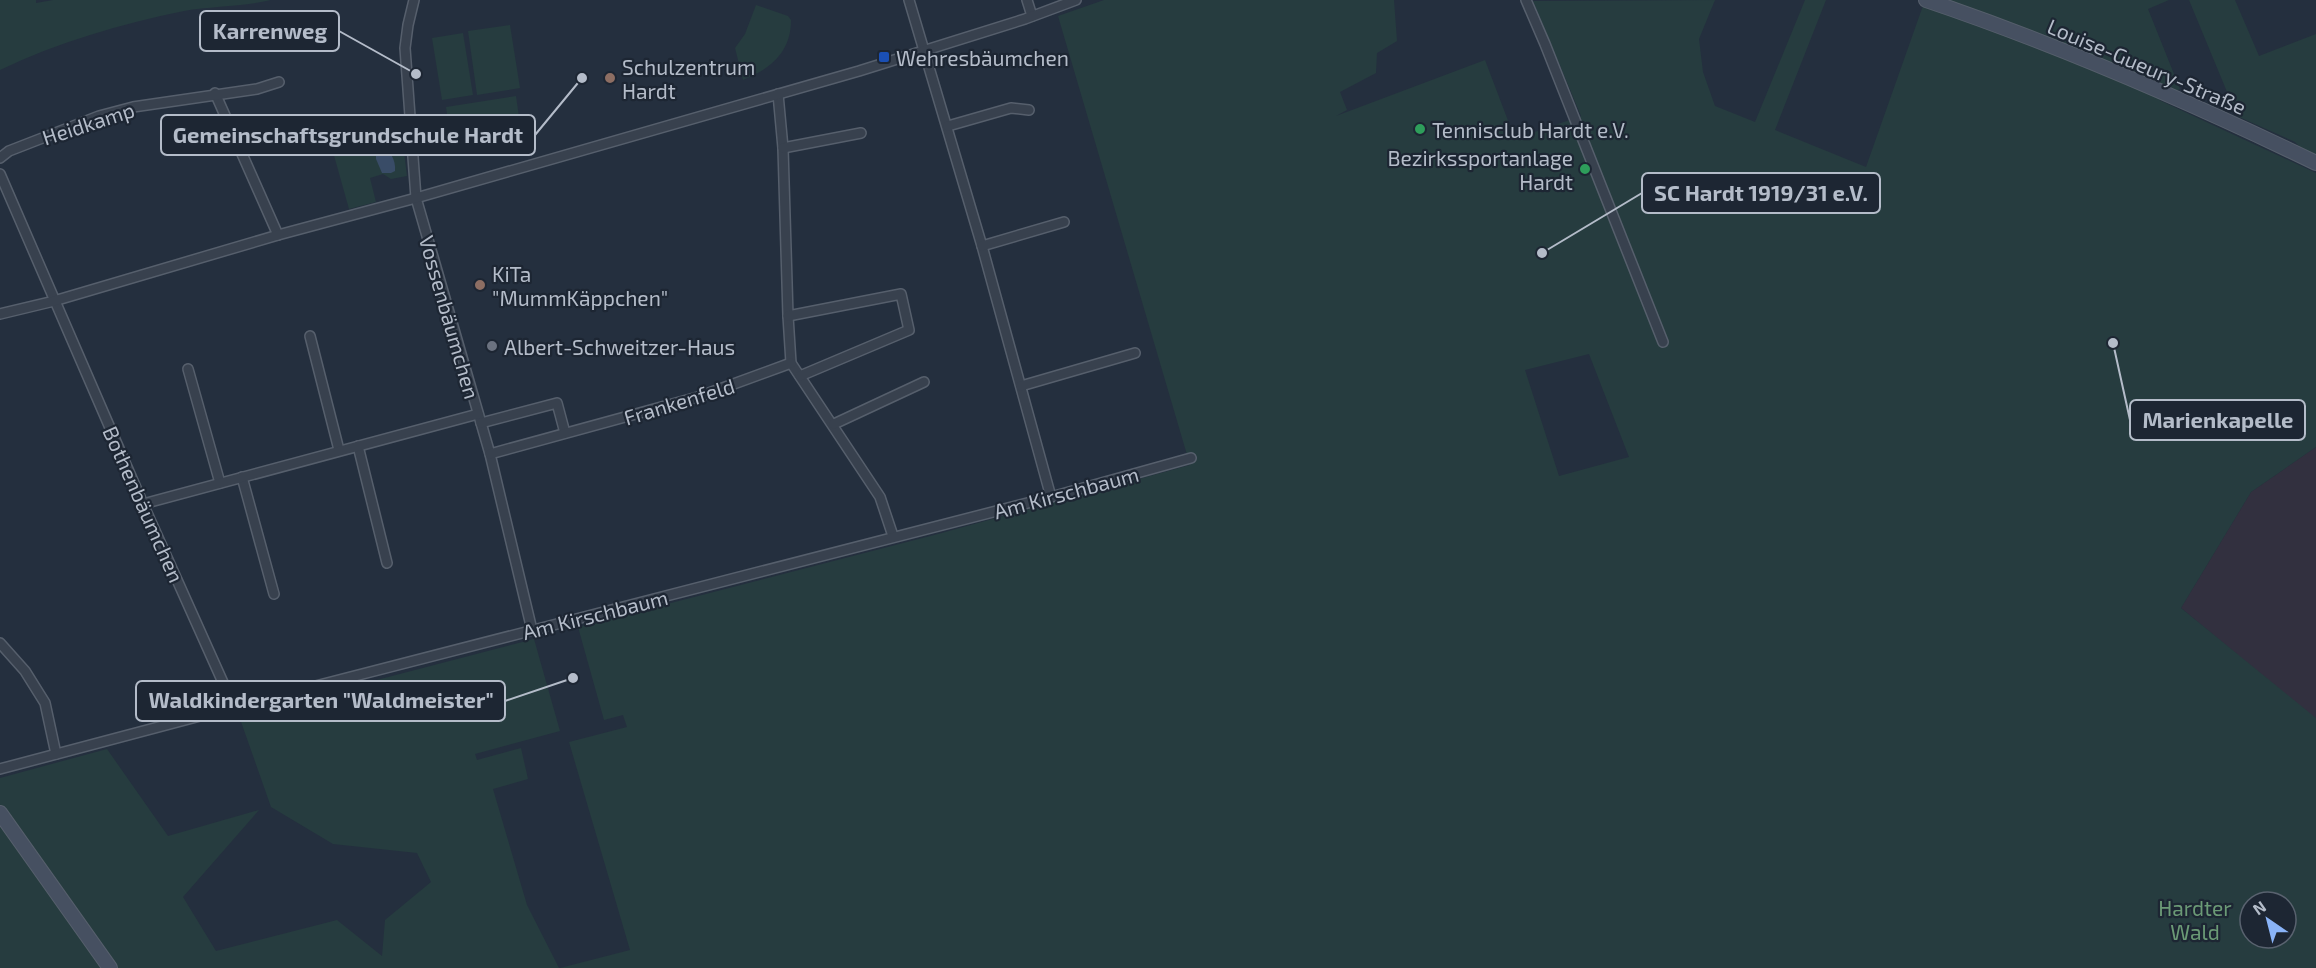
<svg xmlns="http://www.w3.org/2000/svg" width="2316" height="968" viewBox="0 0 2316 968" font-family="'Exo 2',sans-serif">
	<rect width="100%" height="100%" fill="#242f3e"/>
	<!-- medical -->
	<path fill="#32303f" d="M2316,447v271l-1,1 -134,-111 70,-116z"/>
	<!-- green -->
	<g fill="#263c3f" fill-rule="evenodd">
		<path d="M0,0h36v3l17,-3h218c-28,7 -59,6 -87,11 -63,13 -126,31 -184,59z"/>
		<path d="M1104,0h290l3,41 -20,12 -1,20 -36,19 7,18 -11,6 149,-56 30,79 66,-23 -48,-115 182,-1 -16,39 4,33 12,34 40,16 50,-122h21l-51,130 91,37 59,-167h244l-21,9 32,80 -21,11 157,73v274l-65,45 -70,116 135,110v250h-1756l70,-18 -61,-208 58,-15 -4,-12 -19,5 -26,-93 360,-93 252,-69 -132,-449zM1589,354l40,103 -70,19 -34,-106zM2250,902h36v36h-36z"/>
		<path d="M2189,0h46l24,56 57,-22v123l-13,-7 -8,-8 -58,-26z"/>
		<path d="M756,5l32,11 3,4c0,33 -21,49 -48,60l-8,-32 10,-14z"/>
		<path d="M510,25l10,63 -43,7 -9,-64z"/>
		<path d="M463,33l10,62 -31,5 -10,-62z"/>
		<path d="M516,96l6,41 -70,11 -6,-41z"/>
		<path d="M401,127l6,49 -16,3 -8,-5 -13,4 6,24 -27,7 -21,-75z"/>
		<path d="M534,639l26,92 -85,23 2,6 44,-12 7,31 -35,10 34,116 32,63h-559v-190l107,-29 61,87 91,-26 -76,87 33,54 121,-31 45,36 3,-36 46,-38 -14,-29 -84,-9 -62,-37 -32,-91z"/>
	</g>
	<!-- water -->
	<path fill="#394c67" d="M380,145c10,4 16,15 15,26l-4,2h-9l-6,-14v-10z"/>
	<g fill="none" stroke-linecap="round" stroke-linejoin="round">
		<!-- street casing -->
		<g stroke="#565f6c" stroke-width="12">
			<g id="street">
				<path d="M414,0l-6,25 -3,23 11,150 74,256 42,176"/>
				<path d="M909,0l73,246 69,251"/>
				<path d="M1027,0l5,16"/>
				<path d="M1526,0l19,44 118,298"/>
				<path d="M215,93l63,142"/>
				<path d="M778,94l5,54 5,168 3,47 89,134 13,39"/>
				<path d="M948,126l63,-18 18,2"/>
				<path d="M783,148l78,-15"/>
				<path d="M0,158l9,-7 90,-35 34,-9 124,-18 22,-7"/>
				<path d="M0,174l143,330 91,203"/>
				<path d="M982,246l82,-24"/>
				<path d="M0,314l54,-13 224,-66 138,-37 443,-127 166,-52 51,-19"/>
				<path d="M788,316l113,-22 8,36 -109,46"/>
				<path d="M310,336l29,114"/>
				<path d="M188,369l32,114"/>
				<path d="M1021,386l114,-33"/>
				<path d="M481,423l76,-20 8,30"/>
				<path d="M834,424l90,-42"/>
				<path d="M358,446l29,117"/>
				<path d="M490,454l208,-57 93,-34"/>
				<path d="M242,477l32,117"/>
				<path d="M143,504l335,-90"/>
				<path d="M0,643l25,28 20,32 11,51"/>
				<path d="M0,769l234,-62 817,-210 140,-39"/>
			</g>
		</g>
		<!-- secondary casing -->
		<g stroke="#565f6c" stroke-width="16">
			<g id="secondary">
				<path d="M1926,0c133,45 264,102 390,163"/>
				<path d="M0,813l110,155"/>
			</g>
		</g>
		<!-- street -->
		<use href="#street" stroke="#38414e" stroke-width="9"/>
		<!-- secondary -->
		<use href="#secondary" stroke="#465061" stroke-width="14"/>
	</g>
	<!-- markers -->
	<rect fill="#1a4fb4" stroke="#1d2633" stroke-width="2" x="878" y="51" width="12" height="12" rx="3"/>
	<g fill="#8d6e63" stroke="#1d2633" stroke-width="2">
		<circle cx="610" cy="78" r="6"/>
		<circle cx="480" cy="285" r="6"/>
	</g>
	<g fill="#2e9e5b" stroke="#1d2633" stroke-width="2">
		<circle cx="1420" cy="129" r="6"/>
		<circle cx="1585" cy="169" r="6"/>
	</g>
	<circle fill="#6b7280" stroke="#1d2633" stroke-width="2" cx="492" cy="346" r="6"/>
	<g text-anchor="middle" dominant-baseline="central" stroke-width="4.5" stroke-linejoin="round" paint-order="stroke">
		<!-- poi labels -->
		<g font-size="21" fill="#b4bcc9" stroke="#1d2633" text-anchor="start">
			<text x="896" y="57">Wehresbäumchen</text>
			<text x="622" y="66">Schulzentrum<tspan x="622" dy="24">Hardt</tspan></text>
			<text x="1432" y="129">Tennisclub Hardt e.V.</text>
			<text x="1573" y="157" text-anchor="end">Bezirkssportanlage<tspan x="1573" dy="24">Hardt</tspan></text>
			<text x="492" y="273">KiTa<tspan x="492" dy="24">"MummKäppchen"</tspan></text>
			<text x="504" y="346">Albert-Schweitzer-Haus</text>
		</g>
		<!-- street labels -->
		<g font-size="21" fill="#b4bcc9" stroke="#1d2633">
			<text transform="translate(2147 66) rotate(23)">Louise-Gueury-Straße</text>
			<text transform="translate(88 123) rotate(-18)">Heidkamp</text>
			<text transform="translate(450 317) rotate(74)">Vossenbäumchen</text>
			<text transform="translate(679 401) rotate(-17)">Frankenfeld</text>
			<text transform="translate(1066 492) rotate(-15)">Am Kirschbaum</text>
			<text transform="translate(144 504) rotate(66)">Bothenbäumchen</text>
			<text transform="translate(595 614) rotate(-14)">Am Kirschbaum</text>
		</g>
		<!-- park labels -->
		<g font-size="21" fill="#6b9a76" stroke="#1d2633">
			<text x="2195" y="907">Hardter<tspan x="2195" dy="24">Wald</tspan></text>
		</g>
	</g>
	<!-- callouts -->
	<path fill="none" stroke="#b4bcc9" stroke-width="2" d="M416 74L339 31M582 78L535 135M1542 253L1642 193M2113 343L2130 420M573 678L505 701"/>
	<g fill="#b4bcc9" stroke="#1d2633" stroke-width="2">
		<circle cx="416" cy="74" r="6"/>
		<circle cx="582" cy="78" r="6"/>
		<circle cx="1542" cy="253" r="6"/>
		<circle cx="2113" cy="343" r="6"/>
		<circle cx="573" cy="678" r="6"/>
	</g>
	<g fill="#1d2633" stroke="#b4bcc9" stroke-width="2">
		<rect x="200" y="11" width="139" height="40" rx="6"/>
		<rect x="161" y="115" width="374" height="40" rx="6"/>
		<rect x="1642" y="173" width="238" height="40" rx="6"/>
		<rect x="2130" y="400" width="175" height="40" rx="6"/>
		<rect x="136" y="681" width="369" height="40" rx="6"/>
	</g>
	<g font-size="22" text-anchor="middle" font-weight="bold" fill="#b4bcc9">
		<text x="270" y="39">Karrenweg</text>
		<text x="348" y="143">Gemeinschaftsgrundschule Hardt</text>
		<text x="1761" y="201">SC Hardt 1919/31 e.V.</text>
		<text x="2218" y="428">Marienkapelle</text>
		<text x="321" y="708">Waldkindergarten "Waldmeister"</text>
	</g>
	<!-- north arrow -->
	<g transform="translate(2268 920) rotate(325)"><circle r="28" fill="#1d2633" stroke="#59626f" stroke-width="1.5"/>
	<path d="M0-4.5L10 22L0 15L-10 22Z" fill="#8ab4f8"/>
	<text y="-9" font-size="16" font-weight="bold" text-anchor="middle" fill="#b4bcc9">N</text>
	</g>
</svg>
